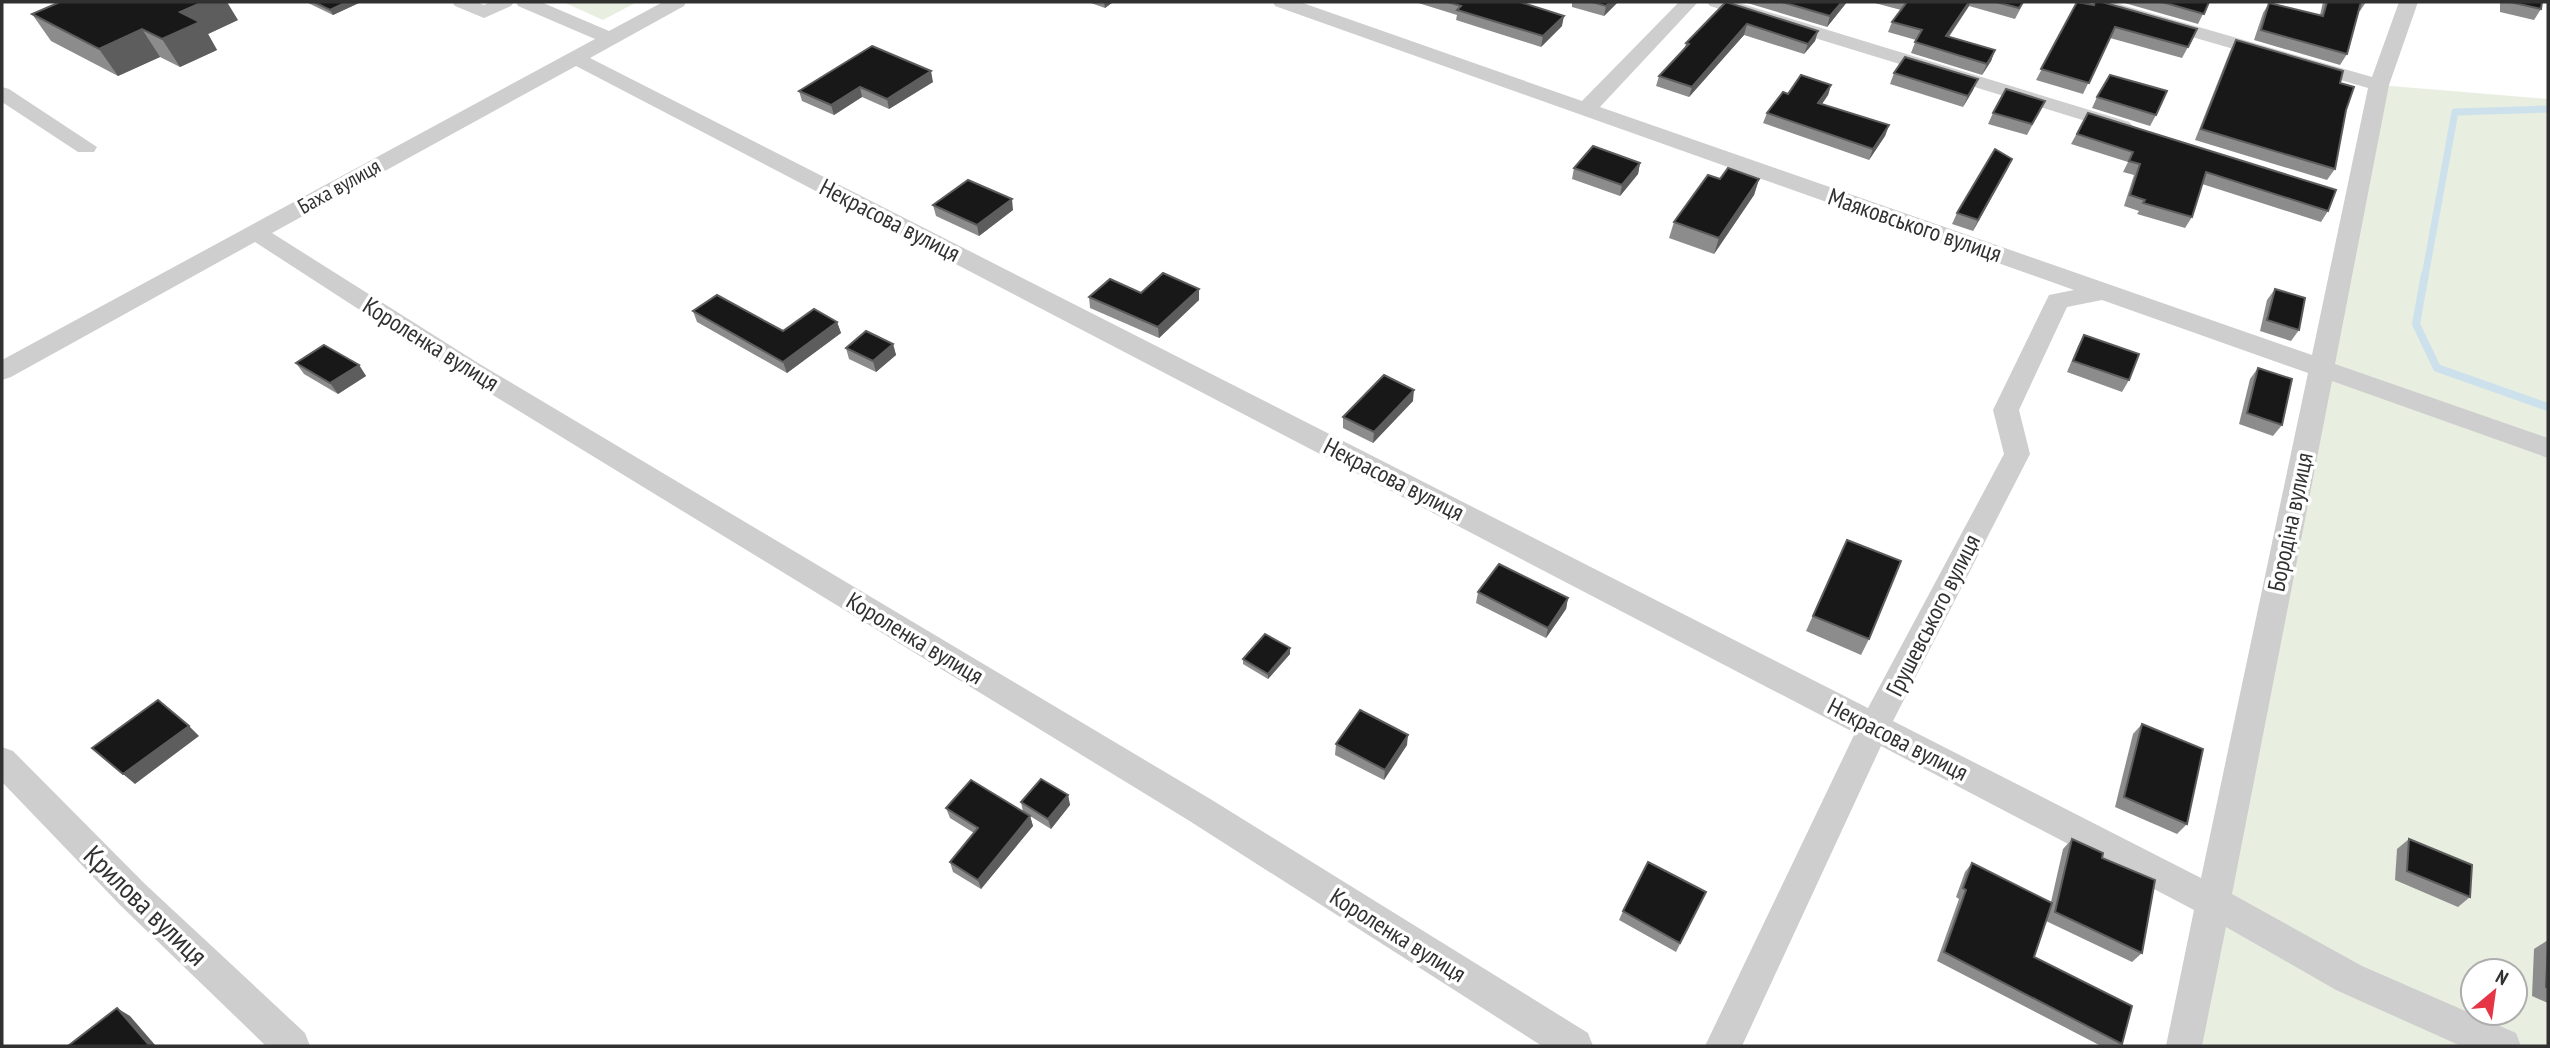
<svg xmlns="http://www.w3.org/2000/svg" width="2550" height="1048" viewBox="0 0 2550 1048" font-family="'PT Sans Narrow',sans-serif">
	<rect width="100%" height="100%" fill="#fff"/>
	<!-- green -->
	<g fill="#e8eee0" fill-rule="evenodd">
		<path d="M563,2h74l-34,18z"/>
		<path d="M2379,85l169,14v346l-222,-77z"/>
		<path d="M2327,373l221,78v595h-360zM2473,971h42v42h-42z"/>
	</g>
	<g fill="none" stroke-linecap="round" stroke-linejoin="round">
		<!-- stream-far1 -->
		<path stroke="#cde1ed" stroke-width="7" d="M2425,276l30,-164 93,-3"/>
		<!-- stream -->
		<path stroke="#cde1ed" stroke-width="8" d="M2425,274l-9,50 21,44 111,39"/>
		<!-- minor -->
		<g fill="#cecece" fill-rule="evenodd">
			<path d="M452,2h25l7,3 6,-3h24l-3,4 -27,12 -29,-12z"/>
			<path d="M516,2h25l68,29 54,-29h23l-2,4 -94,52 1278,650 136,-254 -11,-44 53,-109 3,-6 25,-5 -799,-284 -2,-4h27l282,99 97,-99h19l-98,105 712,248 56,-267 -283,-82 -3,-4h30l260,75 27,-75h19l-29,83 -54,279 213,74v20l-216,-77 -100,513 130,72 154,67 5,13h-60l-125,-56 -110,-63 -24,119h-36l28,-136 -313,-164 -139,300h-37l150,-313 -1279,-667 -304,167 206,130 734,437 376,233 5,13h-51l-354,-226 -728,-445 -205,-133 -244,135 -9,3v-20l593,-321 -77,-33zM2102,300l206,73 -107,505 -308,-157 137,-267 -11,-44 48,-103z"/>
			<path d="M1707,2h29l393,120 4,4 -4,4h-14l-405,-124z"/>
			<path d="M2,87l7,2 88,58 -3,5h-16l-76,-50z"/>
			<path d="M2,747l11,4 132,133 160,149 5,13h-44l-145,-140 -119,-124z"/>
		</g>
	</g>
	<!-- wall -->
	<g fill="#8c8c8c">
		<path d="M306,2h55l-28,13z"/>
		<path d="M1088,2h25l-8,6z"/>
		<path d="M1415,2h105l42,24 -21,21 -85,-27 1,-5z"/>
		<path d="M1572,2h46l-14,14 -32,-9z"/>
		<path d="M1726,2l92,29 -3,10 -11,13 -60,-19 -55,62 -33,-11 3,-10 26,-29 1,-4z"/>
		<path d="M1744,2h103l-20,25z"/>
		<path d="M1871,2h153l-9,17 -46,-13 -20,31 46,13 -4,11 -9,14 -71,-22 5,-13 -28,-8 4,-10 9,-12z"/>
		<path d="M2077,2l111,45 -6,11 -72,-20 -27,56 -47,-14z"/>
		<path d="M2121,2h88l-11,22z"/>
		<path d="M2323,2h43l-6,9h-2l-11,43 -7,11 -86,-25 9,-27 6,-10 51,12z"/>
		<path d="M2500,2h42l-1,7 -7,11 -34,-8z"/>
		<path d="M32,14l206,6 -30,14 9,16 -37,17 -20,-10 -42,19 -67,-35z"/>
		<path d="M2236,40l104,43 6,27 -11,59 -8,11 -132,-40 35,-89z"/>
		<path d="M1894,73l79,17 -10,17 -73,-23z"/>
		<path d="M933,82l-44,27 -27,-12 -28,18 -32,-14 -3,-10z"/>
		<path d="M1831,85l-3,10 -6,9 67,21 -4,11 -16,24 -106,-37 4,-10 21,-19z"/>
		<path d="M2097,97l59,18 -6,11 -58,-18z"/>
		<path d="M2040,111l-13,24 -39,-11 5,-11z"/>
		<path d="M2088,113l240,98 -7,11 -119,-38 -10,33 -7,11 -48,-14 2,-3 -15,-5 10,-31 -11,-3 5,-10 -57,-18z"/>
		<path d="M2012,159l-39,72 -21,-7 5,-11z"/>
		<path d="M1640,163l-2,11 -18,22 -48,-17 2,-11z"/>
		<path d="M1720,179h39l-5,16 -40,59 -45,-16 5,-16z"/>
		<path d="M933,205l80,5 -34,26 -43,-20z"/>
		<path d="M1199,289v11l-40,38 -69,-30 -1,-11z"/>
		<path d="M2275,289l24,41 -8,11 -31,-10 7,-31z"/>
		<path d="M693,311l90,20 54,-9 4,11 -54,40 -90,-51z"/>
		<path d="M2084,335l45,45 -7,12 -55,-20 11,-26z"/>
		<path d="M893,344l3,11 -20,17 -27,-13 -3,-11z"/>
		<path d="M296,363l63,2 7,11 -28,18 -34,-20z"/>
		<path d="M2258,368l24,57 -9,11 -34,-12 11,-45z"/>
		<path d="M1413,401l-40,42 -30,-15v-11z"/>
		<path d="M1847,540l22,99 -8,16 -55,-24z"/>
		<path d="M1478,592l90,6 -2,11 -20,29 -70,-35z"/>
		<path d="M1290,654l-22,25 -25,-15v-5z"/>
		<path d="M2142,724l45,100 -10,10 -62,-27 18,-73z"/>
		<path d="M1336,744l71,1 -23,35 -49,-25z"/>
		<path d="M1068,795l2,10 -19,24 -21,-13 3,10 -52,63 -28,-17 -3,-10 24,-29 -24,-15 -4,-10 77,4 -2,-10z"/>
		<path d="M2072,839l30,19 40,95 -10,9 -86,-41 -12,36 88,87 -4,2h-17l-164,-85 22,-62 -3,-2 9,-25 7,-9 79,39 12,-53z"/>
		<path d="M2409,839l61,58 -12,10 -63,-27 2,-31z"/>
		<path d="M1706,892l-30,60 -57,-32 4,-9z"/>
		<path d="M2548,940v63l-16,-7 2,-47z"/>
	</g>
	<!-- shaded-wall -->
	<g fill="#5d5d5d">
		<path d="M203,2h24l11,18 -30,14 9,16 -37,17 -18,-28 18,-27z"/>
		<path d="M347,2h14l-28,13 -3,-5z"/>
		<path d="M1104,2h9l-8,6z"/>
		<path d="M1610,2h8l-14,14 2,-10z"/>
		<path d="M1842,2h5l-20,25 3,-11z"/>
		<path d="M1969,2h1l-1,4 -27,40 4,-10z"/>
		<path d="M1564,16l-2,10 -21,21 2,-11z"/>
		<path d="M1747,24l-3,11 -55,62 3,-10z"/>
		<path d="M142,29l18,28 -42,19 -19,-27z"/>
		<path d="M1818,31l-3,10 -11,13 4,-10z"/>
		<path d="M1995,50l-4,11 -9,14 5,-11z"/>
		<path d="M931,71l2,11 -44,27 -2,-10z"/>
		<path d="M1978,79l-5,11 -10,17 5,-11z"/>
		<path d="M1831,85l-3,10 -13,19 3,-11z"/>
		<path d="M860,87l2,10 -28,18 -3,-10z"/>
		<path d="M1889,125l-4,11 -16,24 4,-11z"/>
		<path d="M2012,159l-5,11 -34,61 5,-11z"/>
		<path d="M1640,163l-2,11 -18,22 2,-11z"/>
		<path d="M1759,179l-5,16 -40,59 5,-16z"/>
		<path d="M1012,199l1,11 -34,26 -2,-11z"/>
		<path d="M1199,289v11l-40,38 -1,-11z"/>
		<path d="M837,322l4,11 -54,40 -4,-11z"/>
		<path d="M893,344l3,11 -20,17 -3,-11z"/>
		<path d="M359,365l7,11 -28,18 -8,-11z"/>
		<path d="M1414,390l-1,11 -40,42 1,-11z"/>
		<path d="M1568,598l-2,11 -20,29 2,-10z"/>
		<path d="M1290,648v6l-22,25v-5z"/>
		<path d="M189,726l10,10 -64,48 -12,-10z"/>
		<path d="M1408,735l-1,10 -23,35 1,-10z"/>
		<path d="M1068,795l2,10 -19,24 -3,-10z"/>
		<path d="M1030,816l3,10 -52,63 -3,-9z"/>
		<path d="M117,1008l13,8 26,30h-6z"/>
	</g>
	<!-- building -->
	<g fill="#181818" stroke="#5d5d5d" stroke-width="2">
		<path d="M60,2h143l-23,10 20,10 -38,17 -20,-10 -43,20 -67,-35z"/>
		<path d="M314,2h33l-17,8z"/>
		<path d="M1448,2h72l44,14 -21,20 -86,-26 4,-4z"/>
		<path d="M1592,2h18l-4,4z"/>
		<path d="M1726,2l92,29 -10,13 -61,-20 -55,63 -33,-11 30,-32 -3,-1z"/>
		<path d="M1782,2h60l-12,14z"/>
		<path d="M1907,2h62l-23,34 49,14 -8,14 -72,-22 7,-12 -30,-8z"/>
		<path d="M1996,2h27l-4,6z"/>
		<path d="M2077,2l17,3 1,-3h7l95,27 -9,18 -73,-20 -26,56 -48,-14z"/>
		<path d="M2162,2h47l-5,12z"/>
		<path d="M2327,2h34l-14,52 -86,-24 8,-27 54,13z"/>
		<path d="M2510,2h32l-1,7z"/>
		<path d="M2236,40l107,31 -3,12 14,4 -8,23 -11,59 -134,-40z"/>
		<path d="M872,46l59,25 -44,28 -27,-12 -29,18 -32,-14z"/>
		<path d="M1905,57l73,22 -10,17 -74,-23z"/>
		<path d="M1801,75l30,10 -13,18 71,22 -16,24 -106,-36 16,-21 5,2z"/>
		<path d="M2110,75l57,16 -11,24 -59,-18z"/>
		<path d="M2006,89l39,12 -13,23 -39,-11z"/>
		<path d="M2088,113l248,77 -8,21 -122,-39 -14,45 -49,-14 2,-3 -15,-5 10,-31 -11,-3 4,-9 -56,-18z"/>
		<path d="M1593,146l47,17 -18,22 -48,-17z"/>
		<path d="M1995,149l17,10 -34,61 -21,-7z"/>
		<path d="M1728,168l31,11 -40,59 -45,-16 34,-47 12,4z"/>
		<path d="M968,180l44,19 -35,26 -44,-20z"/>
		<path d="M1163,273l36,16 -41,38 -69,-30 21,-18 31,14z"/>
		<path d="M2275,289l30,9 -6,32 -32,-10z"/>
		<path d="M717,295l66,36 31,-22 23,13 -54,40 -90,-51z"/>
		<path d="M866,331l27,13 -20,17 -27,-13z"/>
		<path d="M2084,335l55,19 -10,26 -56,-19z"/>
		<path d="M324,345l35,20 -29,18 -34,-20z"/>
		<path d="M2258,368l34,11 -10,46 -35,-12z"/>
		<path d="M1384,375l30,15 -40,42 -31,-15z"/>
		<path d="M1847,540l54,21 -32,78 -56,-23z"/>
		<path d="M1499,564l69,34 -20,30 -70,-36z"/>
		<path d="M1265,634l25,14 -22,26 -25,-15z"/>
		<path d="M158,700l31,26 -66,48 -31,-26z"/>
		<path d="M1360,710l48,25 -23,35 -49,-26z"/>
		<path d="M2142,724l61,25 -16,75 -63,-27z"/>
		<path d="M1041,779l27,16 -20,24 -27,-17z"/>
		<path d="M971,780l59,36 -52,64 -28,-18 28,-34 -32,-20z"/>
		<path d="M2072,839l31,14 -1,5 53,22 -13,73 -87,-41z"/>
		<path d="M2409,839l63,26 -2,32 -63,-26z"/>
		<path d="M1648,862l58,30 -26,51 -57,-32z"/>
		<path d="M1972,863l80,40 -18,54 98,49 -10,38 -178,-92 22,-62 -3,-2z"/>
		<path d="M2548,946v42l-2,-1z"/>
		<path d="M117,1008l33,38h-82z"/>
	</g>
	<g text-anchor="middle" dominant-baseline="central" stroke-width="7" stroke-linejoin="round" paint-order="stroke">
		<!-- far-street labels -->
		<g font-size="21" fill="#313131" stroke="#fff">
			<text transform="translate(339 186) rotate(-29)">Баха вулиця</text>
		</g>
		<!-- street labels -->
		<g font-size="24" fill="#313131" stroke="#fff">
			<text transform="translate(890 220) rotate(27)">Некрасова вулиця</text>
			<text transform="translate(1915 225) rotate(19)">Маяковського вулиця</text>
			<text transform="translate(431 344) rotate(32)">Короленка вулиця</text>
			<text transform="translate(1394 479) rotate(27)">Некрасова вулиця</text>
			<text transform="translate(2290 522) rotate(-78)">Бородіна вулиця</text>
			<text transform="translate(1933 615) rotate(-63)">Грушевського вулиця</text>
			<text transform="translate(915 638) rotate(31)">Короленка вулиця</text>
			<text transform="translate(1898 739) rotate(27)">Некрасова вулиця</text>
			<text transform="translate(1398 935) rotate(32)">Короленка вулиця</text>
		</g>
		<!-- near-street labels -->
		<g font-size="28" fill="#313131" stroke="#fff">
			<text transform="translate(146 905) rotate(44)">Крилова вулиця</text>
		</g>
	</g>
	<!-- border -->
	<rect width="2550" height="1048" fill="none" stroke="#313131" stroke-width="7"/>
	<!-- north arrow -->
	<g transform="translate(2494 992) rotate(29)"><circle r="33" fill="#ffffff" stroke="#adadad" stroke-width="2"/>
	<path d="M0-5L12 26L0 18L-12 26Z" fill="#e63646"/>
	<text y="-10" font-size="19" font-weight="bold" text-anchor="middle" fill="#313131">N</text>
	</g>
</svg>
